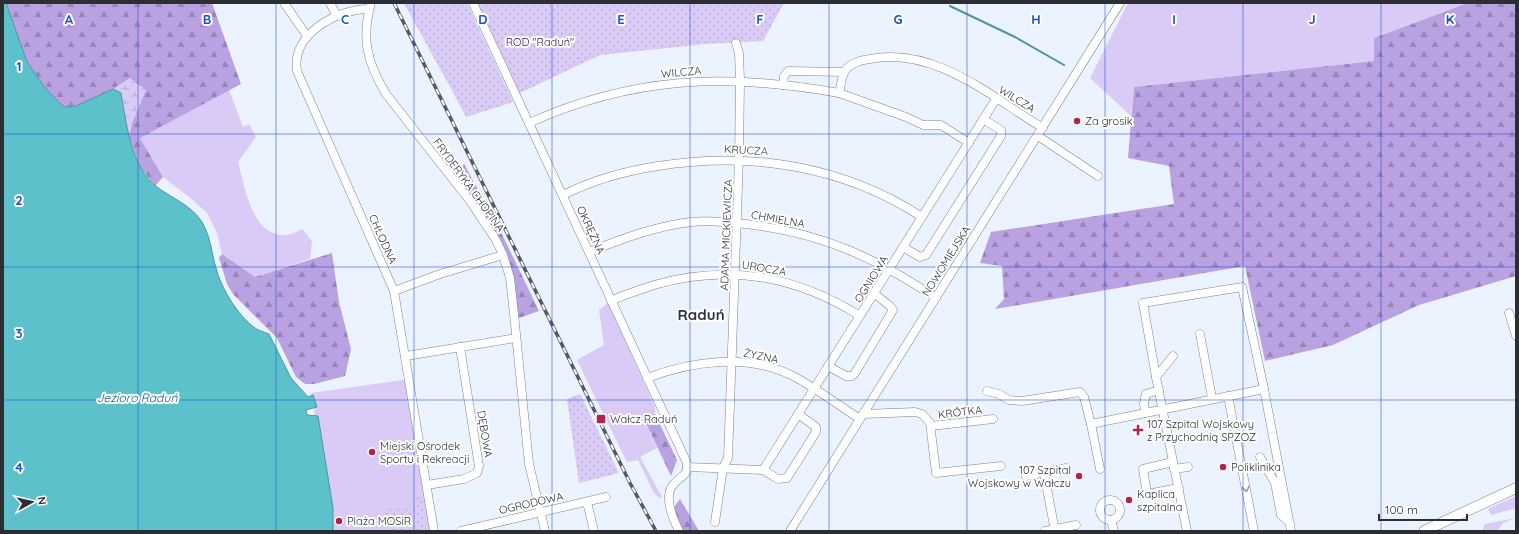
<svg xmlns="http://www.w3.org/2000/svg" width="1519" height="534" viewBox="0 0 1519 534" font-family="Quicksand,sans-serif">
	<defs>
		<pattern id="forest-firs" width="22" height="20" patternUnits="userSpaceOnUse"><rect width="22" height="20" fill="#b9a1e2"/><path d="M5 1l3.5 6h-7zM16 11l3.5 6h-7z" fill="#9784b8"/></pattern>
		<pattern id="wetland-marsh" width="20" height="14" patternUnits="userSpaceOnUse"><rect width="20" height="14" fill="#d9caf6"/><path d="M1 5h8M5 5V1M11 12h8M15 12V8" fill="none" stroke="#baaed3"/></pattern>
		<pattern id="garden-dots" width="8" height="8" patternUnits="userSpaceOnUse"><rect width="8" height="8" fill="#d9caf6"/><path d="M2 2h.1M6 6h.1" fill="none" stroke="#baaed3" stroke-width="1.8" stroke-linecap="round"/></pattern>
	</defs>
	<rect width="100%" height="100%" fill="#eaf3ff"/>
	<!-- green -->
	<g fill="#d9caf6">
		<path d="M1128,3h340l-94,35v23l-240,26 -3,29 -41,-38z"/>
		<path d="M229,90l14,37 6,-3 7,13 -18,25c7,25 14,77 50,73 4,-1 10,-4 14,-6l10,12 -2,18 -55,18 -33,-23 -5,-21 -10,-20 -18,-16 -26,-20 -23,-39z"/>
		<path d="M608,303l47,104v7l-11,5 13,29 -17,9 22,40 -3,1 -5,-5 -16,-33 -11,2 -50,-102 27,-15 -5,-35z"/>
		<path d="M410,379l24,152h-101l-2,-29 -20,-109z"/>
		<path d="M1516,496v12l-25,7 -3,-6z"/>
		<path d="M1516,518l-13,5 -6,8h-15l3,-7z"/>
	</g>
	<!-- forest -->
	<g fill="url(#forest-firs)">
		<path d="M6,3h206l29,81 -101,54 23,39 -8,9 -15,-19 -11,-30 -8,-44 -8,-4 -37,17 -12,2 -19,-20 -18,-26z"/>
		<path d="M1468,3h48v273l-97,29 -86,40 -68,16 -20,-95 -250,43 9,-10 -2,-33 -22,-3 11,-31 183,-28 -5,-38 -41,-8 6,-71 240,-26v-23z"/>
		<path d="M464,164l36,66 39,81 -20,7 -5,-4 -11,-59 -50,-76z"/>
		<path d="M332,253l7,49 12,47 -6,27 -31,8h-9l-9,-7 -19,-39 -44,-44 -6,-10 -8,-26 3,-4 33,23z"/>
		<path d="M655,414l22,46 -6,16 -27,-57z"/>
		<path d="M680,499l19,32h-19l-9,-20z"/>
	</g>
	<!-- wetland -->
	<path fill="url(#wetland-marsh)" d="M130,78l16,12 -14,34 -3,13 -8,-44 -8,-4z"/>
	<!-- garden -->
	<g fill="url(#garden-dots)">
		<path d="M404,3h63l46,99 -47,15c-20,-39 -42,-76 -62,-114z"/>
		<path d="M478,3h306l-21,38 -58,3 -105,11 -80,38z"/>
		<path d="M580,394l39,79 -40,10 -12,-84z"/>
		<path d="M418,492l4,5 4,34h-38l-4,-22 31,-3z"/>
	</g>
	<!-- water -->
	<path fill="#5dc1cc" stroke="#4e959e" d="M3,3h3l21,59 18,26 19,19 12,-1 37,-17 8,4c5,29 10,75 36,94 16,12 34,18 45,35 9,16 9,29 14,46 5,20 22,48 39,60 4,3 9,4 14,6l22,44 17,19 5,-2 4,12 -11,3 1,5 11,1 15,92v23h-330z"/>
	<g fill="none" stroke-linecap="round" stroke-linejoin="round">
		<!-- stream -->
		<path stroke="#4e959e" stroke-width="2" d="M950,6l65,31 49,28"/>
		<!-- minor casing -->
		<g stroke="#7b838e" stroke-width="9">
			<g id="minor">
				<path d="M284,3l23,33"/>
				<path d="M330,3l7,13"/>
				<path d="M371,3c-10,36 -4,59 15,91l84,107 26,39 7,15 7,23 4,36 15,150 16,67"/>
				<path d="M473,3l214,460v8c-4,7 -10,8 -14,14 -10,12 0,34 6,46"/>
				<path d="M369,9c-32,0 -78,25 -72,62l97,220 40,240"/>
				<path d="M783,85l1,-9 4,-5 56,1"/>
				<path d="M529,123c104,-47 199,-50 310,-30"/>
				<path d="M1038,136l60,40"/>
				<path d="M969,143l-28,-18h-18l-17,-8 -67,-24c2,-6 2,-14 5,-20 3,-9 17,-13 26,-14 65,-13 121,38 173,69"/>
				<path d="M563,195c30,-15 62,-24 95,-29 92,-15 186,0 264,51"/>
				<path d="M903,247l17,10 6,-2 75,-119v-6l-18,-11"/>
				<path d="M589,252c32,-13 67,-26 102,-30 17,-2 37,0 54,2 74,8 130,33 191,74"/>
				<path d="M394,291l46,-17 63,-19"/>
				<path d="M611,301c14,-7 29,-11 43,-16 74,-21 141,-10 206,31"/>
				<path d="M1509,313l7,23"/>
				<path d="M1200,334l12,64"/>
				<path d="M406,356l110,-18"/>
				<path d="M1173,356l-17,21 31,154"/>
				<path d="M828,366l18,10h6l3,-3 38,-63 -3,-4 -15,-12"/>
				<path d="M1156,377l-13,-74 99,-16 22,102"/>
				<path d="M647,378c45,-17 101,-25 146,-2 23,12 45,29 67,43"/>
				<path d="M987,391l12,3 10,6 13,1 58,-9 4,5 7,27 173,-35 27,142"/>
				<path d="M1228,396l26,135"/>
				<path d="M1145,412l-1,-9 2,-9 13,-4"/>
				<path d="M863,414l52,-2 7,2 8,9 6,50 65,-7"/>
				<path d="M1091,424l9,45"/>
				<path d="M931,426l62,-7"/>
				<path d="M1260,457l15,26 6,32 9,8"/>
				<path d="M1173,462l-30,7 4,25 32,-6"/>
				<path d="M687,467l76,3"/>
				<path d="M1174,469l14,-2"/>
				<path d="M763,470l233,-371"/>
				<path d="M763,470l15,9 9,-1 29,-46v-5l-18,-13"/>
				<path d="M1044,473l11,58"/>
				<path d="M1026,476l40,-8"/>
				<path d="M427,485l37,-6 13,-6 2,-7 -19,-119"/>
				<circle cx="1110" cy="510" r="10"/>
				<path d="M587,502l7,29"/>
				<path d="M1111,520l3,11"/>
				<path d="M715,522l8,-54 5,-10 11,-299 1,-78 -1,-28 -3,-10"/>
				<path d="M461,531l145,-34"/>
				<path d="M790,531l330,-528"/>
				<path d="M1045,531l31,-6"/>
			</g>
		</g>
		<!-- major casing -->
		<g stroke="#7b838e" stroke-width="11">
			<path id="major" d="M1424,531l92,-43"/>
		</g>
		<!-- minor -->
		<use href="#minor" stroke="#fff" stroke-width="8"/>
		<!-- major -->
		<use href="#major" stroke="#fff" stroke-width="10"/>
		<!-- rail casing -->
		<g stroke="#54585f" stroke-width="3.5">
			<path id="rail" d="M394,3l236,480 26,48"/>
		</g>
		<!-- rail -->
		<use href="#rail" stroke="#fff" stroke-width="2" stroke-dasharray="6" stroke-linecap="butt"/>
	</g>
	<!-- one-way arrows -->
	<defs><path id="oneway-chevron" d="M-2-3.5L2.5 0L-2 3.5" fill="none" stroke-width="1.6" stroke-linecap="round" stroke-linejoin="round"/></defs>
	<use stroke="#959699" href="#oneway-chevron" transform="translate(1246 489) rotate(79)"/>
	<!-- grid -->
	<path fill="none" stroke="#1d4ed8" stroke-width="1" stroke-opacity="0.55" d="M138,3v528M276,3v528M414,3v528M552,3v528M690,3v528M829,3v528M967,3v528M1105,3v528M1243,3v528M1381,3v528M3,134h1513M3,267h1513M3,400h1513"/>
	<!-- markers -->
	<g fill="#b42348" stroke="#fff" stroke-width="1.5">
		<circle cx="1077" cy="121" r="4"/>
		<rect x="596" y="414" width="10" height="10" rx="2"/>
		<path d="M1136 424h4v4h4v4h-4v4h-4v-4h-4v-4h4z"/>
		<circle cx="372" cy="452" r="4"/>
		<circle cx="1223" cy="467" r="4"/>
		<circle cx="1079" cy="476" r="4"/>
		<circle cx="1129" cy="500" r="4"/>
		<circle cx="339" cy="521" r="4"/>
	</g>
	<g text-anchor="middle" dominant-baseline="central" stroke-width="4" stroke-linejoin="round" paint-order="stroke">
		<!-- park labels -->
		<g font-size="11" fill="#3c1863" stroke="#fff">
			<text x="540" y="42">ROD "Raduń"</text>
		</g>
		<!-- street labels -->
		<g font-size="11" fill="#2b2e33" stroke="#fff">
			<text transform="translate(681 72) rotate(-5)">WILCZA</text>
			<text transform="translate(1017 99) rotate(32)">WILCZA</text>
			<text transform="translate(746 150) rotate(3)">KRUCZA</text>
			<text transform="translate(469 185) rotate(54)">FRYDERYKA CHOPINA</text>
			<text transform="translate(778 219) rotate(10)">CHMIELNA</text>
			<text transform="translate(591 230) rotate(65)">OKRĘŻNA</text>
			<text transform="translate(726 235) rotate(-88)">ADAMA MICKIEWICZA</text>
			<text transform="translate(383 239) rotate(66)">CHŁODNA</text>
			<text transform="translate(946 261) rotate(-58)">NOWOMIEJSKA</text>
			<text transform="translate(764 268) rotate(10)">UROCZA</text>
			<text transform="translate(871 279) rotate(-58)">OGNIOWA</text>
			<text transform="translate(761 356) rotate(12)">ŻYZNA</text>
			<text transform="translate(960 412) rotate(-7)">KRÓTKA</text>
			<text transform="translate(485 434) rotate(81)">DĘBOWA</text>
			<text transform="translate(531 503) rotate(-13)">OGRODOWA</text>
		</g>
		<!-- poi labels -->
		<g font-size="11" fill="#2b2e33" stroke="#fff" text-anchor="start">
			<text x="1085" y="121">Za grosik</text>
			<text x="610" y="419">Wałcz Raduń</text>
			<text x="1147" y="424">107 Szpital Wojskowy<tspan x="1147" dy="13">z Przychodnią SPZOZ</tspan></text>
			<text x="380" y="446">Miejski Ośrodek<tspan x="380" dy="13">Sportu i Rekreacji</tspan></text>
			<text x="1231" y="467">Poliklinika</text>
			<text x="1071" y="470" text-anchor="end">107 Szpital<tspan x="1071" dy="13">Wojskowy w Wałczu</tspan></text>
			<text x="1137" y="494">Kaplica<tspan x="1137" dy="13">szpitalna</tspan></text>
			<text x="347" y="521">Plaża MOSiR</text>
		</g>
		<!-- water labels -->
		<g font-size="12" font-style="italic" fill="#0b626a" stroke="#fff">
			<text x="137" y="397">Jezioro Raduń</text>
		</g>
		<!-- district labels -->
		<g font-size="15" font-weight="bold" fill="#2c333c" stroke="#fff">
			<text x="701" y="314">Raduń</text>
		</g>
	</g>
	<g font-size="13" text-anchor="middle" font-weight="bold" fill="#1d4ed8" stroke="#fff" stroke-width="4" stroke-linejoin="round" paint-order="stroke">
		<text x="69" y="24">A</text>
		<text x="207" y="24">B</text>
		<text x="345" y="24">C</text>
		<text x="483" y="24">D</text>
		<text x="621" y="24">E</text>
		<text x="760" y="24">F</text>
		<text x="898" y="24">G</text>
		<text x="1036" y="24">H</text>
		<text x="1174" y="24">I</text>
		<text x="1312" y="24">J</text>
		<text x="1450" y="24">K</text>
		<text x="19" y="71">1</text>
		<text x="19" y="205">2</text>
		<text x="19" y="338">3</text>
		<text x="19" y="472">4</text>
	</g>
	<!-- border -->
	<rect width="1519" height="534" fill="none" stroke="#2b2e33" stroke-width="8"/>
	<!-- north arrow -->
	<g transform="translate(32 502) rotate(82)" stroke="#ffffff" stroke-width="3" paint-order="stroke">
	<path d="M0-3L7 15L0 10L-7 15Z" fill="#2b2e33"/>
	<text y="-6" font-size="11" font-weight="bold" text-anchor="middle" fill="#2b2e33">N</text>
	</g>
	<!-- scale -->
	<path d="M1379 514v6h88v-6" fill="none" stroke="#2b2e33" stroke-width="2"/>
	<text x="1385" y="514" font-size="12" fill="#2b2e33" stroke="#ffffff" stroke-width="3" paint-order="stroke">100 m</text>
</svg>
